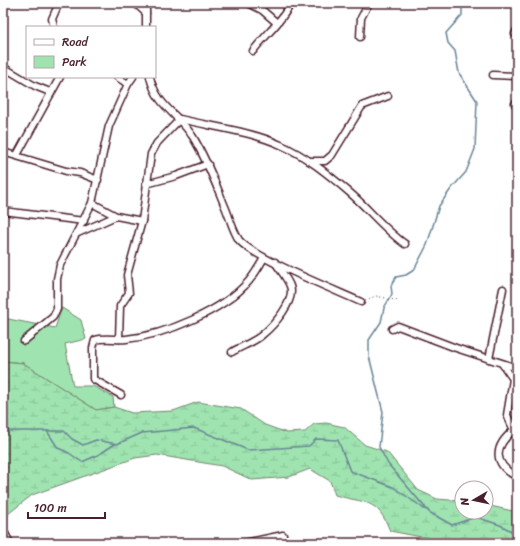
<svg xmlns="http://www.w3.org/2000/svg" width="520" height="546" viewBox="0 0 520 546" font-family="Sriracha,sans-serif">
	<defs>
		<pattern id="wetland-marsh" width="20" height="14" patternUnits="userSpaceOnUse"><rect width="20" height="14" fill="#9fe4b0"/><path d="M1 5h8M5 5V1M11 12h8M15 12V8" fill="none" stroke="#8ac398"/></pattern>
	</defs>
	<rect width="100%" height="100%" fill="#fff"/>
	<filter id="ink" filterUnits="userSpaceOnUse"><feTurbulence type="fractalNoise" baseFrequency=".025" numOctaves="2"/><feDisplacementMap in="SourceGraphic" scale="8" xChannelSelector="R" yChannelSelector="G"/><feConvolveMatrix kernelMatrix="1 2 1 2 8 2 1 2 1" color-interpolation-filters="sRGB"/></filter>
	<g filter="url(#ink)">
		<!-- green -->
		<path fill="#9fe4b0" stroke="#74826e" d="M62,308l19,12 5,19 -21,5 8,42h20l20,11 1,10 -18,3 -73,-47 -20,-2v-43l52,10z"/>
		<!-- wetland -->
		<path fill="url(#wetland-marsh)" stroke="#74826e" d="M3,361l20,2 73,47 18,-3 18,6 41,-2 25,-9 43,7 24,16 22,8 18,-1 9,-8 12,-1 18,4 21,18 22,7 31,38 19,9 25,2v11h24v-7l31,7v31h-64l-63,-12c-13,-34 -25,-27 -55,-36l-5,-14 -20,-12 -21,8 -37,3 -30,-14 -65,-11 -22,3 -103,37 -29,23z"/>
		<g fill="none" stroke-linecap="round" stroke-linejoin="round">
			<!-- stream -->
			<g stroke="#688495" stroke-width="1.5">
				<path d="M3,431h61l8,8 11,6 13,-5 21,4 25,-11 52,-5 54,22 61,-4 7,-7 22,1 12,31 43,16 33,23"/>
				<path d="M47,431l11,17 11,5 13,9 16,-7 17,-11"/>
				<path d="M429,512l-41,-48 -9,-17 4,-35 -14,-56v-16l12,-18 3,-14 8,-14 -1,-8 5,-9 10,-2 8,-5 13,-25 12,-39 12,-17 15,-17 9,-23 2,-48 -18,-28 -4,-22 -7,-8 -2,-10 16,-18v-12"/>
				<path d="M429,512l23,13 24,-8 24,8 17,9"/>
			</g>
			<!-- minor casing -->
			<g stroke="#4a1f2b" stroke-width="9">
				<g id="minor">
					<path d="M135,3l11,10"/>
					<path d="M248,3l14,7 15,13"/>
					<path d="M54,27l-2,-8 7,-16"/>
					<path d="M146,27v-24"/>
					<path d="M515,34l2,-4"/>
					<path d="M360,37l1,-19 8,-15"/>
					<path d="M253,51c12,-16 29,-29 38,-48"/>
					<path d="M3,67l32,19 15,6"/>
					<path d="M493,75l24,1"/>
					<path d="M117,77l11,7"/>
					<path d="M150,77c7,30 28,36 43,60 14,23 23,48 33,72 4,10 7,22 13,31 13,17 98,51 122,62"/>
					<path d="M515,104h2"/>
					<path d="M3,152l63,19 14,2 18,7"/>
					<path d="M17,155l43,-78"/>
					<path d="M309,161h16l7,-6 30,-49 26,-10"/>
					<path d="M146,184l30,-8 32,-12"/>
					<path d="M92,203l24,13 26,5"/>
					<path d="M3,211l81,10"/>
					<path d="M78,233l38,-17"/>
					<path d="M392,329l6,-3 58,22 61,20"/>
					<path d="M119,339l1,-33 9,-13 -2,-18 15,-54 9,-67 6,-11 23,-24c33,8 70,12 101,26 25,11 47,29 68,47 19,16 35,37 56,52"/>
					<path d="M24,341l29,-24 4,-8v-30l3,-14 32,-62 17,-77 19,-42 5,-7"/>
					<path d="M232,352c10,-6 22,-10 30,-17 11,-9 34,-34 28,-49 -3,-8 -10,-16 -15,-24"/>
					<path d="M489,359l14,-70"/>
					<path d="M503,365l10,14 -6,36 10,22"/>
					<path d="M121,395l-28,-16v-31l2,-8c10,-3 21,0 31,-1 39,-4 97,-28 123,-58 6,-7 11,-16 15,-23"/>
					<path d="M514,430c-21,17 -21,34 3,47"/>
					<path d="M3,530l7,13"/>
					<path d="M244,543l39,-8"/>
				</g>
			</g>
			<!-- path -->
			<path stroke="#4a1f2b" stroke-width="1" stroke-dasharray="1 3" stroke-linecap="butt" d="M365,300l11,-4 23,5"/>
			<!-- minor -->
			<use href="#minor" stroke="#fff" stroke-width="6"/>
		</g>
	</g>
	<!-- margin -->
	<rect width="520" height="546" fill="none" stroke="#fff" stroke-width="16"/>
	<rect x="8" y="8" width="504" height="530" fill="none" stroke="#4a1f2b" stroke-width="1.5" filter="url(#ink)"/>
	<!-- legend -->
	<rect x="26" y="26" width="130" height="52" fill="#ffffff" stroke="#b7a5aa"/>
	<rect x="34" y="39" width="20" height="6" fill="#ffffff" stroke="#b7a5aa"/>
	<text x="62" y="46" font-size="12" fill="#4a1f2b">Road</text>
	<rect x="34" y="56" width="20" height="12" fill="#9fe4b0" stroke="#b7a5aa"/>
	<text x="62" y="66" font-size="12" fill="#4a1f2b">Park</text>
	<!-- north arrow -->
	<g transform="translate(474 500) rotate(261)"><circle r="19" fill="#ffffff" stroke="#b7a5aa"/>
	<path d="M0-3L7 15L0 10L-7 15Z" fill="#4a1f2b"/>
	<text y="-6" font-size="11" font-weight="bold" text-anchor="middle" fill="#4a1f2b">N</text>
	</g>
	<!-- scale -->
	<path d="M28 512v6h77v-6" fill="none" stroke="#4a1f2b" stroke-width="2"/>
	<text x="34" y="512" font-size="12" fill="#4a1f2b" stroke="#ffffff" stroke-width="3" paint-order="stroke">100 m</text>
</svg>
